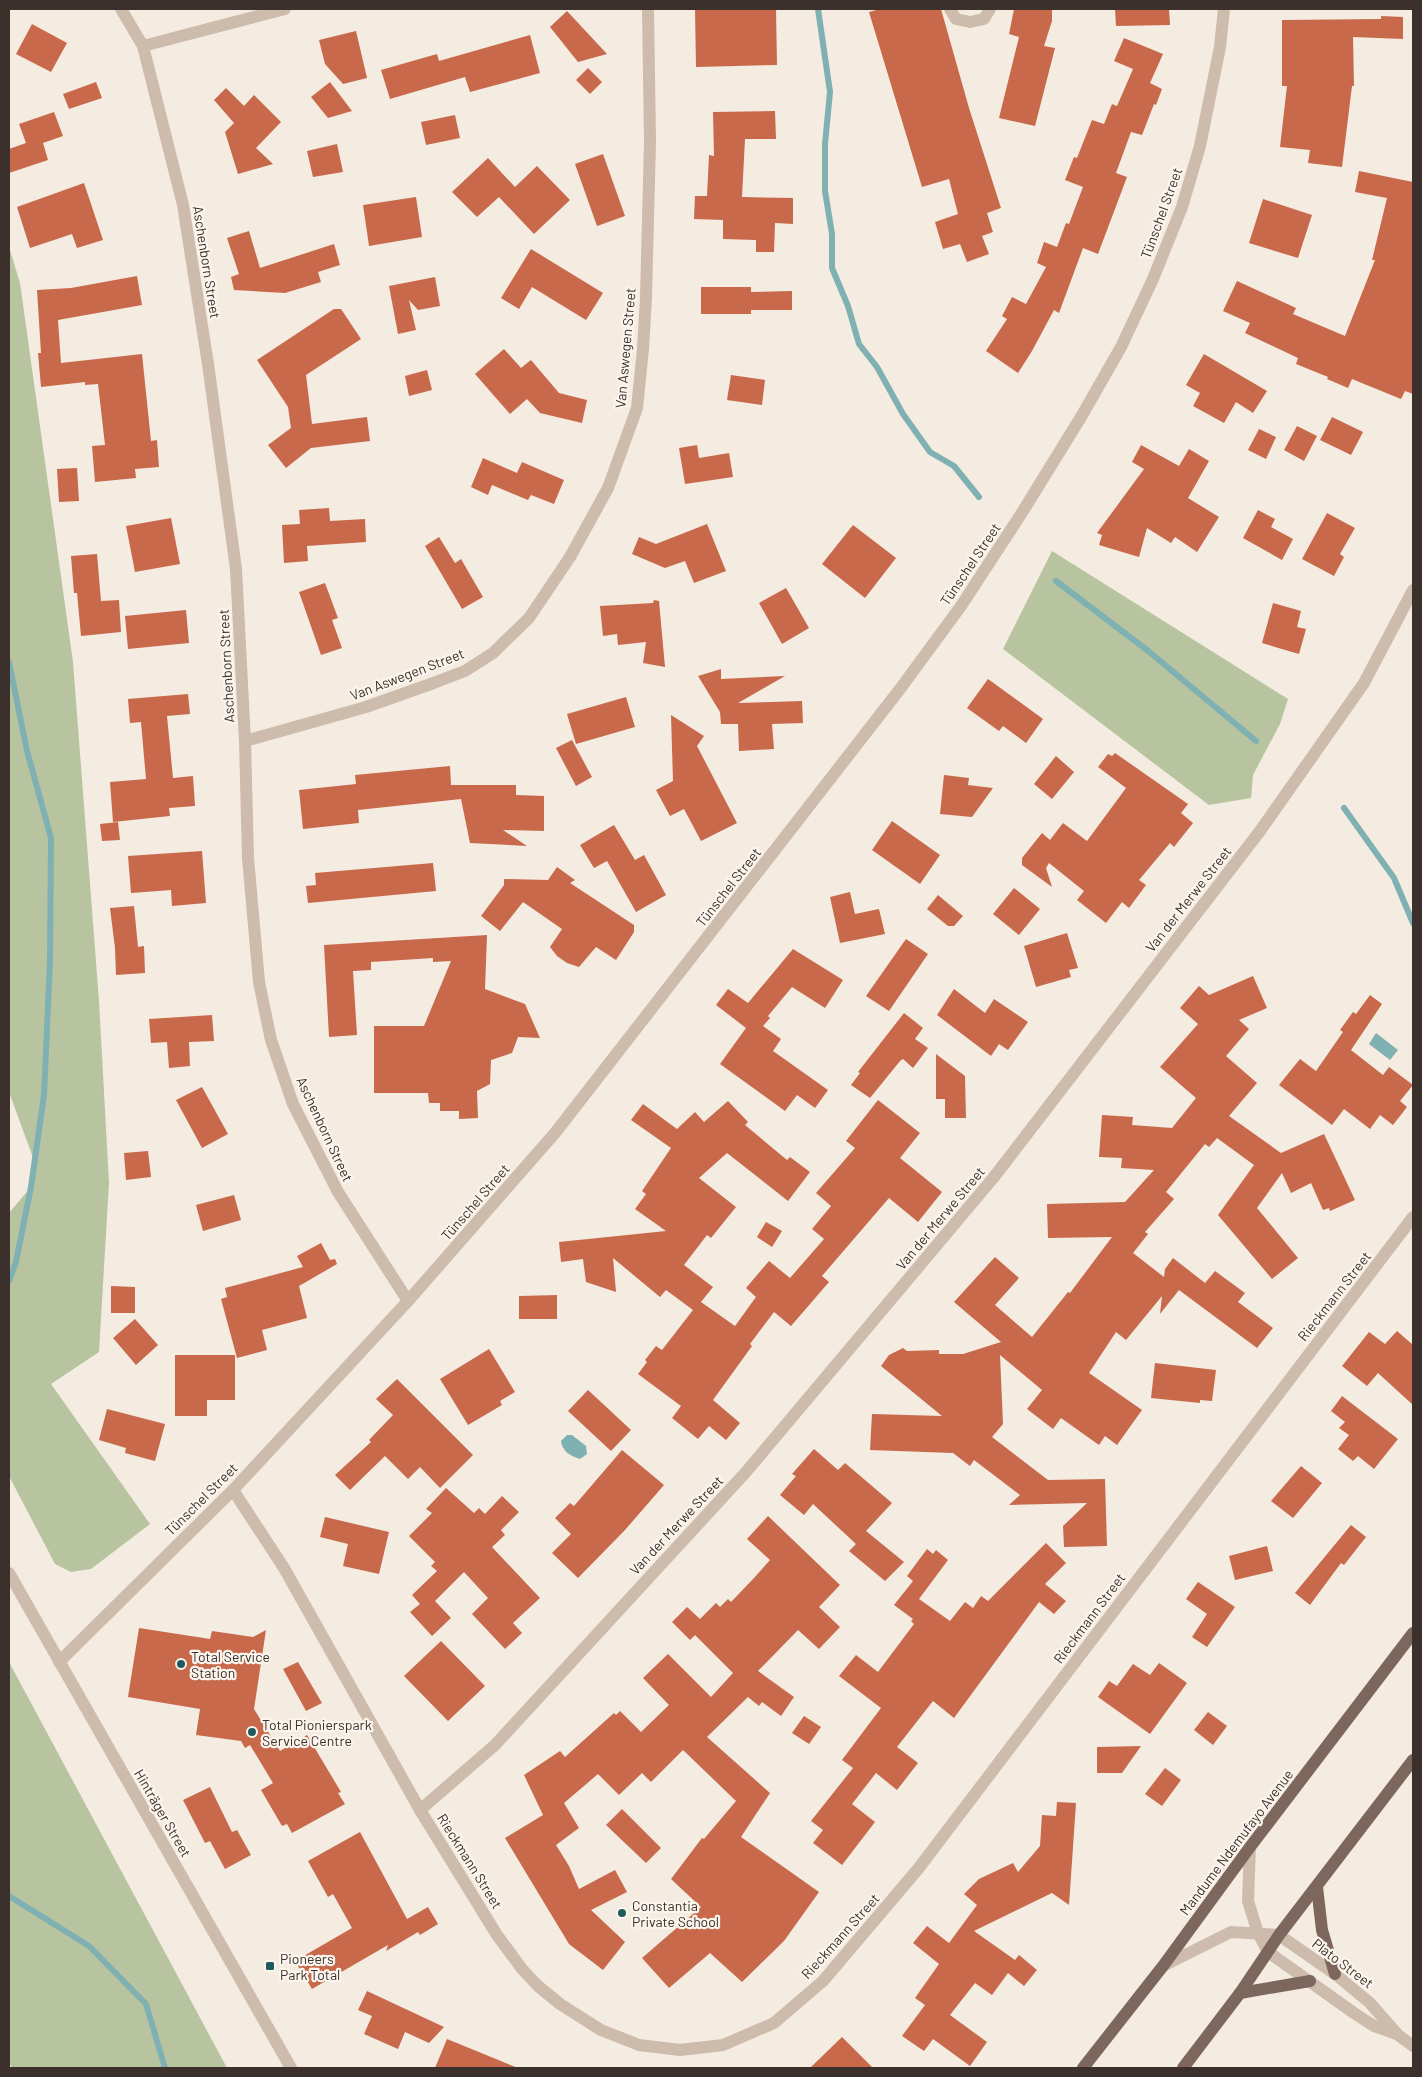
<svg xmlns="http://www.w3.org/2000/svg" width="1422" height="2077" viewBox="0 0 1422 2077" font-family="Barlow,sans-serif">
	<rect width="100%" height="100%" fill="#f4ebe1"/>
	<!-- green -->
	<g fill="#b8c4a0">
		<path d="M9,247l11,36 53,379 26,339 10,182 -10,169 -48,32 99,140 -59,45 -20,3 -16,-8 -46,-88v-263l22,-26 4,-24 -26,-71z"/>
		<path d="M1052,551l236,148 -8,25 -27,51 -2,23 -42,7 -206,-156z"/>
		<path d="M9,1662l218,406h-215l-3,-6z"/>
	</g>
	<!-- water -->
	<g fill="#7fb0b2">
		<path d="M1376,1033l22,17 -8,10 -21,-16z"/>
		<path d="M567,1435h5l14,11 1,8 -7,5c-10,-3 -18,-8 -19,-18z"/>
	</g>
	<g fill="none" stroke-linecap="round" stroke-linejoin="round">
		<!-- stream -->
		<g stroke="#7fb0b2" stroke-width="6">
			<path d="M818,9l12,83 -5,52v47l7,43v34l16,38 11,38 18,23 26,47 27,38 24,14 25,31"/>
			<path d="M1056,581l91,69 109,91"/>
			<path d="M9,662l18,89 24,87 -1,123 -6,134 -13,92 -15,75 -7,19"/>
			<path d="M1344,808l50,70 19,45"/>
			<path d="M9,1896l80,50 57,58 19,64"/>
		</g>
	</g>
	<!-- building -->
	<g fill="#c8694b">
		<path d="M695,9h81l1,56 -81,2z"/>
		<path d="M880,9h61l28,99 32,100 -14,5 6,19 -11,4 7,18 -22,8 -7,-18 -17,5 -8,-27 23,-8 -9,-35 -27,8 -53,-175z"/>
		<path d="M1014,9h38v12l-8,25 11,2 -20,78 -36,-8 20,-81 -10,-3z"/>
		<path d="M1115,9h54l1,16 -54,1z"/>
		<path d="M567,11l40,43 -29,8 -28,-35z"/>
		<path d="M1381,16l22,1v22l-50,-2 1,49h-2l-10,81 -34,-4 2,-13 -30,-3 7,-61h-5v-66l99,-1z"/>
		<path d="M32,24l35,19 -16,29 -35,-18z"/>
		<path d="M356,31l11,47 -24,6 -18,-20 -6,-24z"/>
		<path d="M530,35l10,38 -70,19 -5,-15 -75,22 -9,-29 56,-16 2,7z"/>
		<path d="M1124,38l39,16 -13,29 12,6 -6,16 -2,-1 -12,31 -11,-3 -15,41 11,4 -29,77 -15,-6 -24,65 -5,-3 -22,41 -14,22 -32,-22 21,-32 -5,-3 10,-19 14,7 20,-37 -9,-4 7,-21 13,5 9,-24 3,1 14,-37 -18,-7 9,-23 3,1 15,-38 12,4 8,-20 5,2 16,-37 -19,-8z"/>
		<path d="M588,68l14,14 -12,12 -14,-14z"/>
		<path d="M96,82l6,16 -33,11 -6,-15z"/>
		<path d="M330,82l22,29 -24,7 -17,-21z"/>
		<path d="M226,88l18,18 10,-11 27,27 -25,26 17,16 -35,10 -13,-42 9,-9 -20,-23z"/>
		<path d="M775,111l1,28h-31l-3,58 51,1v26l-18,-1 -1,29h-18v-12l-33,-1v-19l-29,-1 1,-23h12l2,-41 5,1 -1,-44z"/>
		<path d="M54,112l9,24 -20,7 5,17 -39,13v-24l17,-6 -7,-19z"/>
		<path d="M455,115l5,23 -34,7 -5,-23z"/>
		<path d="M337,144l6,28 -30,5 -6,-26z"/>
		<path d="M603,154l22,62 -28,10 -22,-62z"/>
		<path d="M488,158l27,29 22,-21 33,34 -36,34 -35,-37 -22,20 -25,-25z"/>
		<path d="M1359,171l54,11v212l-8,-3 -4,8 -49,-20 -4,9 -21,-9 1,-2 -32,-13 2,-6 -53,-25 5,-10 -27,-12 14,-30 59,27 -3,6 52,22 30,-76h-3l15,-62 -32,-6z"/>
		<path d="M84,183l19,57 -26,8 -5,-14 -42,14 -13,-41z"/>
		<path d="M416,197l6,40 -53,9 -6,-41z"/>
		<path d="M1263,199l49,16 -14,43 -49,-15z"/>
		<path d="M249,231l11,37 74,-24 6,21 -22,7 3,10 -36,11 -51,-3 -3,-13 8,-3 -12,-36z"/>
		<path d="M531,249l72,44 -17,27 -54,-33 -13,22 -18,-11z"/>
		<path d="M137,276l5,29 -84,15 3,43 81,-9 9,87 6,-1 2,27 -24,2 1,9 -41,4 -3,-36 13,-1 -7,-61 -13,1v-3l-44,5 -3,-34h3l-4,-63 34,-2z"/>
		<path d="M435,277l5,29 -22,4 -9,-10 7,30 -18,4 -9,-48z"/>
		<path d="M701,287h50v5l41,-1v19h-41v4h-50z"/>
		<path d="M334,309h7l20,30 -55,36 6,49 55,-7 3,24 -59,7 -25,20 -18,-23 23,-17 -3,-21 -31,-47z"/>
		<path d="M504,349l17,19 10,-8 28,33 28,7 -5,23 -42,-10 -13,-14 -17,15 -35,-40z"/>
		<path d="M1204,354l63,37 -14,22 -17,-11 -12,21 -31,-17 7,-13 -14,-8z"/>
		<path d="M427,370l5,20 -23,6 -4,-20z"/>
		<path d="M731,375l34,5 -3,25 -35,-5z"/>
		<path d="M1332,417l31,15 -12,23 -31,-15z"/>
		<path d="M1297,426l20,10 -13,25 -20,-11z"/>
		<path d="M1259,429l17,8 -10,22 -18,-9z"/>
		<path d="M697,445l2,13 30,-5 4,24 -48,7 -6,-36z"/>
		<path d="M1141,445l38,21 10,-17 20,12 -21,37 31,19 -22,35 -22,-15 -4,6 -24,-15 -8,29 -40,-12 3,-10 -5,-2 47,-64 -12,-7z"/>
		<path d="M483,458l34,15 5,-11 42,18 -10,24 -23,-9 -3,5 -36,-15 -4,10 -17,-8z"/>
		<path d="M77,468l2,33 -20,1 -2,-33z"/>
		<path d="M329,508l1,13 35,-2 1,23 -59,4 1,15 -24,2 -2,-38 18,-1 -1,-14z"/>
		<path d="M1258,510l17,9 -4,8 22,12 -11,21 -39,-22z"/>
		<path d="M1327,513l28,15 -15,26 4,3 -10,19 -32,-17z"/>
		<path d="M171,518l9,46 -45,8 -9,-46z"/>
		<path d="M707,524l19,47 -32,12 -9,-22 -20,7 -33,-14 7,-17 17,7z"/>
		<path d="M853,525l43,33 -31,40 -43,-34z"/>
		<path d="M439,537l16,26 6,-4 22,38 -21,12 -37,-63z"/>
		<path d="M97,554l4,47 18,-1 2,32 -40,4 -4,-43h-3l-3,-37z"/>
		<path d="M325,583l13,35 -6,2 10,28 -21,7 -22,-63z"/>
		<path d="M786,588l23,40 -27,16 -23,-41z"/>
		<path d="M654,600l5,1 6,66 -22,-4 3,-21 -28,3 -1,-11 -14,2 -3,-30 53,-3z"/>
		<path d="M1273,603l28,8 -4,16 9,2 -7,25 -37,-11z"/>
		<path d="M186,610l3,33 -61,6 -3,-33z"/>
		<path d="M721,669v10l64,-3 -47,27 64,-2 1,22 -31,1 2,25 -35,2 -1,-27h-17l-1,-12 -22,-36z"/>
		<path d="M988,679l55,40 -17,24 -23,-17 -4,5 -32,-23z"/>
		<path d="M188,694l2,20 -23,2 6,62 20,-2 2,30 -26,2 1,8 -57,6 -3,-40 36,-3 -5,-57 -11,1 -2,-24z"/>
		<path d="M626,697l9,30 -59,17 -9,-30z"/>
		<path d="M671,715l33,21 -7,10 40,77 -36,18 -17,-32 -14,7 -14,-26 17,-9z"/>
		<path d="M572,740l20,37 -16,9 -20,-38z"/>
		<path d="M1115,753l73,51 -7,9 12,10 -19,24 -4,-4 -31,37 7,5 -17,23 -7,-6 -16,21 -29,-23 7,-9 -35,-28 -3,5 6,19 -30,-22v-7l20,-25 8,7 13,-17 24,18 39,-53 -28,-21 10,-13 4,2z"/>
		<path d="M1056,756l18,16 -22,27 -18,-15z"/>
		<path d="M450,766l1,19h65v10l28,1v35l-41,-1 24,16 -57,-3 -9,-44 -103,11 1,13 -56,6 -4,-39 57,-6 -1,-9z"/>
		<path d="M944,775l25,3 -1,7 25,3 -21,29 -32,-3z"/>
		<path d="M892,821l48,34 -20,29 -48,-34z"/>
		<path d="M118,822l2,18 -18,1 -2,-17z"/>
		<path d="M614,825l21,35 9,-5 22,40 -30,17 -29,-51 -13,7 -14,-23z"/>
		<path d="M202,851l4,52 -34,3 -1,-16 -40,3 -3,-37z"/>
		<path d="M433,863l3,28 -128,12 -2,-17 10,-1 -1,-12z"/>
		<path d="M557,867l18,13 -5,3 64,42v7l-18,28 -20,-13 -17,20 -12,-4 -10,-7 -7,-9 12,-18 -39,-27 -23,29 -19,-15 23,-31v-6l44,1z"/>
		<path d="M1014,888l26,21 -21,26 -26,-21z"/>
		<path d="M850,892l5,22 24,-5 6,25 -45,9 -10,-46z"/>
		<path d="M938,895l25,21 -9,10h-6l-21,-17z"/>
		<path d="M134,906l4,41 6,-1 1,27 -29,2 -1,-27 -5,-40z"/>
		<path d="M1067,933l11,35 -9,2 2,7 -35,10 -12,-41z"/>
		<path d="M487,935l-2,54 40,15 15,34 -22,-1 -6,16 -21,7 -1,24 -13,7 1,27 -19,1v-8h-19v-8h-11l-1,-10h-54v-67h50l27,-65 -18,1v-4l-62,4v8l-18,1 4,64 -28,2 -5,-92z"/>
		<path d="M906,939l22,15 -39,57 -23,-15z"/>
		<path d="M793,949l50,31 -18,28 -33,-21 -24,29 2,2 -7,8 18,13 -8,12 55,39 -13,18 -18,-13 -12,16 -65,-47 26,-36 -30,-23 12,-16 20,14z"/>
		<path d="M1253,976l14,32 -28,12 10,9 -23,27 31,27 -28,33 52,37 43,-19 31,66 -25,11 -1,-3 -6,2 -12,-27 -20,10 -9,-20 -25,35 41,50 -26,21 -54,-64 36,-50 -37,-27 -8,9 -4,-3 -39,48 8,7 -29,33 3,2 -15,19 31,24 1,-8 8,-11 32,25 10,-12 30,22 -7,9 35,26 -16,20 -78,-58 -19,24 2,-18 -36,44 -10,-8 -27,41 53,37 -25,35 -12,-9 -6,9 -38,-27 -8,11 -26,-20 15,-19 -42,-35 3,69 -11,13 56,43 57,-1 2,67 -43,1 -1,-21 24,-23 -78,2 11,-10 -46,-35 -4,6 -17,-13 -83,-3 2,-36 70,2 -61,-50 8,-11 14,-7 4,3 32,-1v4h24l38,-12 -47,-40 41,-45 24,21 -24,27 37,32 36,-45 2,1 42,-56 -64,1 -1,-34 78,-2 29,-32 -33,-2 1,-10 -23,-1 3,-42 31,2 -1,8 40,3 24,-30 -36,-31 38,-43 -18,-16 19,-22 10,9z"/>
		<path d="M954,989l31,24 9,-14 34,23 -20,28 -9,-6 -8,12 -54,-41z"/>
		<path d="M1370,995l12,9 -31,46 32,25 6,-8 24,18 -13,16 7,6 -14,18 -13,-10 -10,14 -26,-20 -12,16 -53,-40 21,-26 16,12 27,-39 -3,-2 13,-18 3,2z"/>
		<path d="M904,1013l19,15 -8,11 13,9 -15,20 -10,-9 -3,2 -30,37 -19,-13 9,-12 -2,-1z"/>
		<path d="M212,1015l2,26 -25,1 1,24 -21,2 -2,-26 -16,1 -2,-24z"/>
		<path d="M936,1054l29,22 1,42h-21v-19h-9z"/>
		<path d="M202,1087l26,47 -26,14 -26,-48z"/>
		<path d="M878,1100l42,33 -20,25 42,34 -24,30 -29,-24 -67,78 7,6 -38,44 -17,-14 -24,32 2,2 -39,54 27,23 -14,17 -17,-14 -11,13 -26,-21 9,-12 -43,-32 9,-12 -2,-2 11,-14 6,4 31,-40 -27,-20 -6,7 -47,-39 3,34 -30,-10 -3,-23 -22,3 -2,-20 107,-11 -31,-22 11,-15 -4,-3 29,-43 -40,-28 12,-16 34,25 18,-17 9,10 24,-21 20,21 -3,3 42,35 3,-3 20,15 -22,29 -61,-48 -28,25 37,29 -25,31 -4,-3 -23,30 29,22 -12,15 34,24 21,-29 -10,-9 23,-27 21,17 34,-39 -12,-10 19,-23 -15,-13 39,-45 -9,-7z"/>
		<path d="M148,1151l3,26 -25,3 -2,-27z"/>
		<path d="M234,1195l7,25 -38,11 -7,-26z"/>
		<path d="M766,1222l16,9 -10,16 -15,-10z"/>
		<path d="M321,1243l9,17 5,-1 2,5 -38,22 8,32 -45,12 5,20 -30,8 -16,-59 6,-2 -2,-9 78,-21 -6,-11z"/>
		<path d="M111,1286l24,1v26h-24z"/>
		<path d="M557,1295v24h-38v-23z"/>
		<path d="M135,1319l23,26 -22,20 -23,-27z"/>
		<path d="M1397,1331l16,14v60l-35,-32 -11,13 -25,-20 27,-34 16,12z"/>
		<path d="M489,1349l26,43 -15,9 2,4 -34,20 -28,-46z"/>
		<path d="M175,1355h60v45h-28v16h-32z"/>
		<path d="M1155,1363l61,7 -4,31 -12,-1v3l-49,-5z"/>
		<path d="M397,1379l76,76 -33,33 -20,-21 -12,12 -23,-23 -35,34 -15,-15 36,-33 -2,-2 24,-25 -17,-16z"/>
		<path d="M588,1390l43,40 -20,21 -43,-40z"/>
		<path d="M1342,1396l56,43 -24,30 -16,-13 -5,5 -15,-12 11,-14 -10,-7 6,-6 -14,-11z"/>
		<path d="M107,1409l58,15 -10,37 -30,-8 1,-5 -27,-8z"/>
		<path d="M814,1449l24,21 7,-7 47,40 -26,28 38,31 -19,19 -36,-30 7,-7 -43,-40 -9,11 -24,-20 16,-19 -4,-2z"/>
		<path d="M622,1450l42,35 -39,45 -47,48 -26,-25 19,-19 -16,-16 15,-15 4,3z"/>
		<path d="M1301,1466l21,17 -29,35 -22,-17z"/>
		<path d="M446,1488l28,25 5,-5 6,6 17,-18 17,16 -18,18 4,5 -13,12 48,51 -27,25 9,10 -17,16 -33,-35 16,-16 -24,-26 -29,29 16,17 -19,18 -22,-24 10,-8 -8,-9 25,-24 -6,-5 4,-4 -26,-26 23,-23 -6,-4z"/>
		<path d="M768,1516l72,69 -21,22 21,20 -21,22 -21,-19 -40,41 36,26 -13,19 -19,-14 -3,4 -11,-9 -41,40 63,56 -29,44 78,55 -35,49 -42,41 -32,-29 -41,35 -27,-30 59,-51 -30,-28 31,-41 2,1 32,-38 -53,-51 -32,32 -9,-9 -23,22 -21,-21 -34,29 15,25 -23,17 13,21 10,23 36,-19 12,22 -36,18 34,32 -22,28 -34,-26 -64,-106 38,-23 -19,-40 36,-24 5,6 49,-44 2,2 4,-4 21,21 28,-27 -26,-27 25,-24 43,43 22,-24 -38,-38 -5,5 -18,-18 15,-15 13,12 16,-16 4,4 8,-8 3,3 23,-24 16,-18 -23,-21z"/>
		<path d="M325,1517l64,15 -10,42 -36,-8 5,-22 -28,-7z"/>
		<path d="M1351,1525l15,12 -22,28 -3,-2 -31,42 -15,-12z"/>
		<path d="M1046,1543l20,20 -21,21 21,17 -12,13 -15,-12 -85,116 -21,-17 -36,46 21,16 -21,27 -21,-17 -24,31 23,18 -33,43 -29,-22 10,-13 -12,-9 42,-53 -11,-8 39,-52 -42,-32 17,-21 22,17 36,-48 -3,-3 2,-2 -19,-14 19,-24 -6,-5 20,-27 6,5 3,-4 12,10 -29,39 31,22 15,-19 8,6 8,-12 7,5z"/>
		<path d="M1267,1546l6,25 -38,9 -6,-24z"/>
		<path d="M1198,1582l37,25 -28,40 -15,-10 15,-23 -21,-15z"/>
		<path d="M139,1628l71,11 2,-8 41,6 13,-7 -12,79 26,42 27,-16 34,57 -3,1 7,11 -53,29 -5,-9 -5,2 -21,-36 12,-7 -23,-38 -5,3 -4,-7 -45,-6 4,-26 -72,-12z"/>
		<path d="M441,1641l44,45 -37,35 -44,-45z"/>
		<path d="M298,1662l24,41 -16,8 -23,-42z"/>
		<path d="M1159,1663l28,20 -37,51 -52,-37 11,-16 8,5 16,-22 17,11z"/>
		<path d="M1208,1712l19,14 -14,19 -19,-15z"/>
		<path d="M804,1716l17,11 -12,17 -17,-11z"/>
		<path d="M1141,1746l-19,27h-25v-26z"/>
		<path d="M1165,1768l16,12 -19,26 -17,-12z"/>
		<path d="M210,1787l22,45 5,-2 14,25 -26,14 -15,-28 -5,2 -22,-43z"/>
		<path d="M1057,1802l19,1 -7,102 -17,-12 -78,38 41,29 4,-5 18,15 -13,16 -16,-13 -16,22 -17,-12 -25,32 37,27 -17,24 -37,-27 -9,12 -22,-15 23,-31 -10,-7 24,-34 -26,-21 14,-17 22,17 28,-38 -13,-11 15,-15 34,-16 5,9 22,-26 2,-31 14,1z"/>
		<path d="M622,1809l39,39 -15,15 -40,-38z"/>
		<path d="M360,1832l47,87 21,-12 10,17 -18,11 -2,-3 -32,19 2,-6 -76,44 -17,-28 57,-33 -19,-34 -5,3 -20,-36z"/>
		<path d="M367,1991l77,36 -15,16 -24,-11 -7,17 -34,-15 8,-18 -14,-6z"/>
		<path d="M842,2037l31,31h-63z"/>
		<path d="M447,2039l71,29h-83z"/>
	</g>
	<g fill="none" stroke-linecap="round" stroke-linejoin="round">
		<!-- minor -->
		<g stroke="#cdbbac" stroke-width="12">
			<path d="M121,9l22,37 40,159 25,159 28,205 9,172 3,117 11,124 12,58 22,64 45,88 70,109"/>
			<path d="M950,9l6,10 14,3 14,-3 6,-10"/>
			<path d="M143,46l142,-37"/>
			<path d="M245,741l121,-34 62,-22 37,-14 28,-18 36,-35 41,-61 38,-69 29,-80 6,-59 3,-51 4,-157 -2,-132"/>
			<path d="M233,1490l51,78 136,242 77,125 25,34 16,17 22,18 41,26 38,15 41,5 43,-5 51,-22 49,-42 95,-112 495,-652"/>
			<path d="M9,1573l282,495"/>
			<path d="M59,1662l174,-172 175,-189 147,-168 345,-444 61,-83 62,-95 58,-94 40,-70 32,-68 29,-72 18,-61 20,-99 4,-38"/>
			<path d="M420,1810l75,-65 251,-273 248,-295 266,-346 104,-148 49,-93"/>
			<path d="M1250,1847l-2,54 10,32 10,19 86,61 20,13 23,8"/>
			<path d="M1163,1966l68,-34 48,3 56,39 35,29 28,32 15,11"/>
		</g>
		<!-- major -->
		<g stroke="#7d675c" stroke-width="12">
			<path d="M1317,1887l5,43 13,44"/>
			<path d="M1240,1993l70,-12"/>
			<path d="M1083,2068l80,-102 87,-119 163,-214"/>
			<path d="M1183,2068l57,-75 39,-58 134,-175"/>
		</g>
	</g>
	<!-- markers -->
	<g fill="#1f5a5e" stroke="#fbf5ee" stroke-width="2">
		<circle cx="181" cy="1664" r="5"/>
		<circle cx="252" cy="1732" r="5"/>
		<circle cx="622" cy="1913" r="5"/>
		<rect x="265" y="1961" width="10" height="10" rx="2.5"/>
	</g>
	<g text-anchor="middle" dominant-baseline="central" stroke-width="4.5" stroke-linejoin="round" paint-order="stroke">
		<!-- street labels -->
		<g font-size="14" fill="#3b302b" stroke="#fbf5ee">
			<text transform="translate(1161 213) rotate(-70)">Tünschel Street</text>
			<text transform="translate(207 262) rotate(81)">Aschenborn Street</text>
			<text transform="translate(625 348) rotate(-85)">Van Aswegen Street</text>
			<text transform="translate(970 564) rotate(-56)">Tünschel Street</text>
			<text transform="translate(226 666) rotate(-93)">Aschenborn Street</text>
			<text transform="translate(407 674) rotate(-21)">Van Aswegen Street</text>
			<text transform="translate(728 887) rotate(-52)">Tünschel Street</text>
			<text transform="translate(1188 899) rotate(-52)">Van der Merwe Street</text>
			<text transform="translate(325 1129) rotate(65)">Aschenborn Street</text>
			<text transform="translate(475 1202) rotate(-49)">Tünschel Street</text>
			<text transform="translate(940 1218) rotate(-50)">Van der Merwe Street</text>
			<text transform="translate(1334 1296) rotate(-52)">Rieckmann Street</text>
			<text transform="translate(201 1499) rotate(-45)">Tünschel Street</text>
			<text transform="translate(676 1525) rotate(-47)">Van der Merwe Street</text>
			<text transform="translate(1089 1618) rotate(-53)">Rieckmann Street</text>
			<text transform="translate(163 1813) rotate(60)">Hinträger Street</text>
			<text transform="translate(1236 1842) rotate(-53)">Mandume Ndemufayo Avenue</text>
			<text transform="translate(470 1861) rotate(58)">Rieckmann Street</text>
			<text transform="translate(840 1936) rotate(-48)">Rieckmann Street</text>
			<text transform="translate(1343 1963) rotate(37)">Plato Street</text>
		</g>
		<!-- poi labels -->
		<g font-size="14" fill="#3b302b" stroke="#fbf5ee" text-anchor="start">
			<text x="191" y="1656">Total Service<tspan x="191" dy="16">Station</tspan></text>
			<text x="262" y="1724">Total Pionierspark<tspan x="262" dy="16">Service Centre</tspan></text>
			<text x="632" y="1905">Constantia<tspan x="632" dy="16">Private School</tspan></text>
			<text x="280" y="1958">Pioneers<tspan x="280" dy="16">Park Total</tspan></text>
		</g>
	</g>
	<!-- border -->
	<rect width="1422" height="2077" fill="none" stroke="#3b302b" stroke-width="20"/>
</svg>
